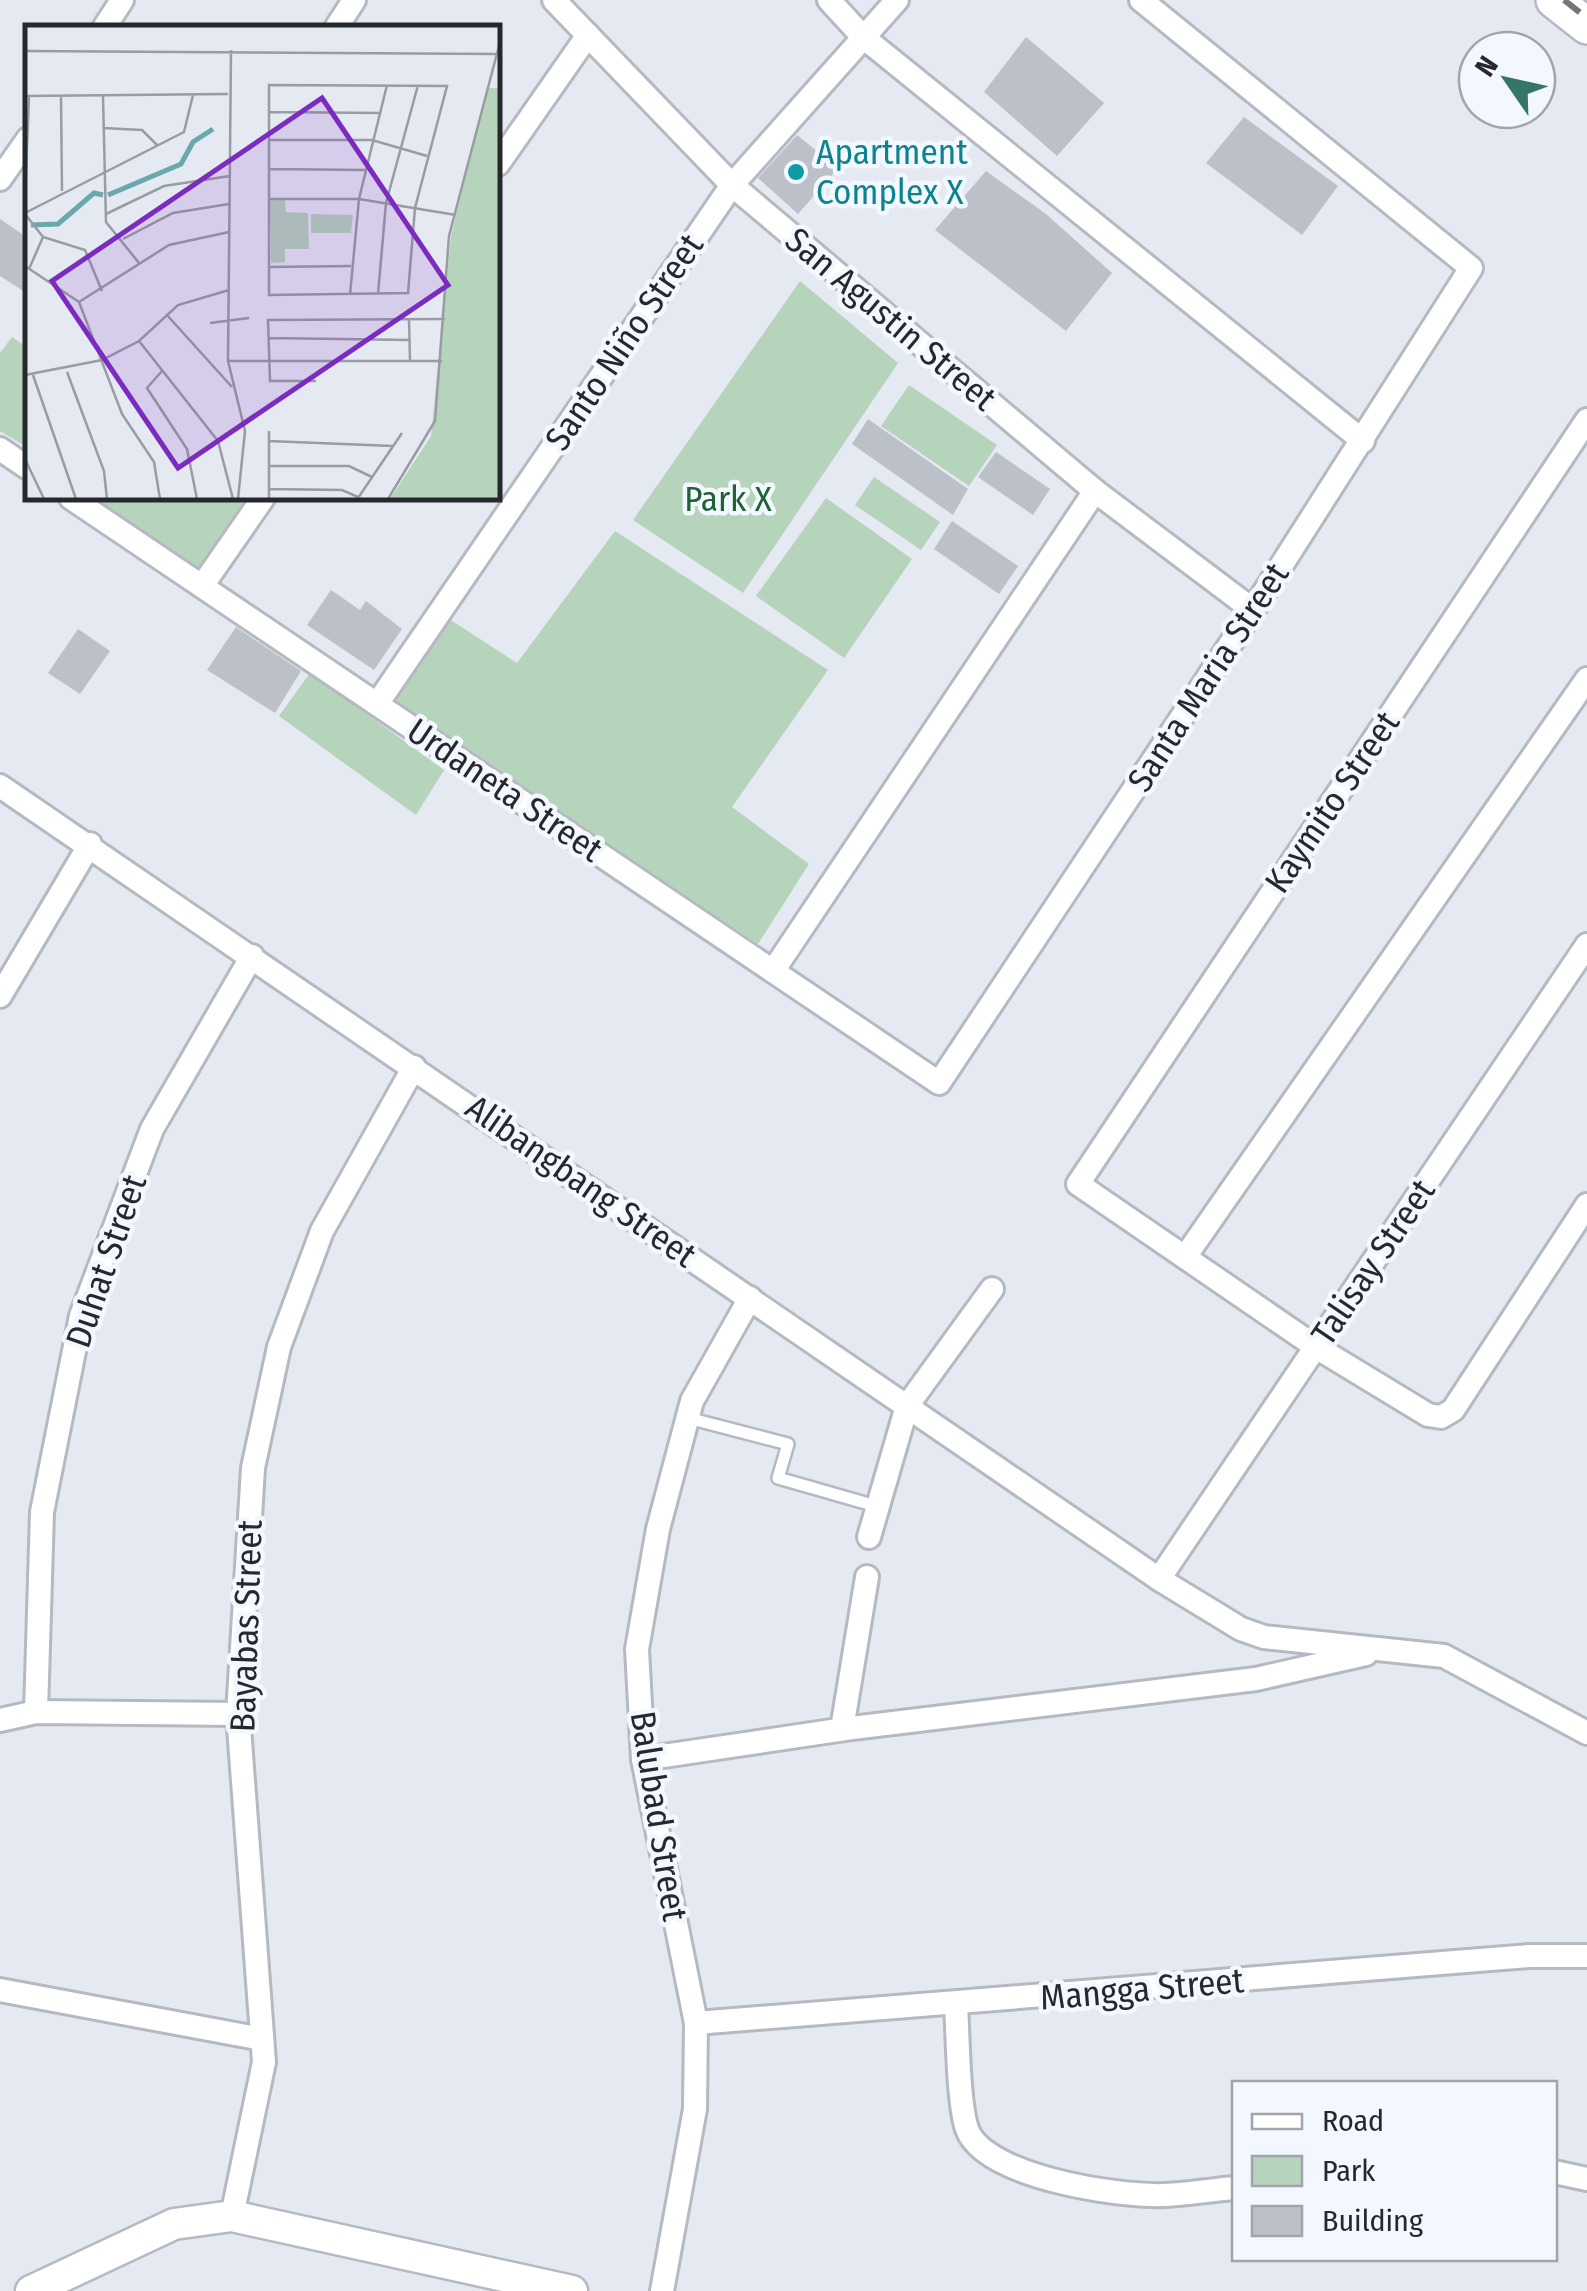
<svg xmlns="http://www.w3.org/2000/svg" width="1587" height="2291" viewBox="0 0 1587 2291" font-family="'Fira Sans Condensed',sans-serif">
	<rect width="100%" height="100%" fill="#e5e9f2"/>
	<!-- green -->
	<g fill="#b6d3bc">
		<path d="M800,281l98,82 -155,230 -110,-73z"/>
		<path d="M12,337l15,10v100l-27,-16v-78z"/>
		<path d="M909,385l88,60 -28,41 -88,-60z"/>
		<path d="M874,477l66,45 -19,28 -66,-45z"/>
		<path d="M90,498h151l3,2 -44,73z"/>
		<path d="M826,498l86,61 -68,99 -88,-62z"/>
		<path d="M615,531l213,139 -96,137 77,57 -51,80 -371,-244 59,-83 71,46z"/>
		<path d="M310,673l134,97 -28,45 -137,-99z"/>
	</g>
	<!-- building -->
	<g fill="#bcc0c8">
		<path d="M1026,37l78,66 -47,53 -73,-64z"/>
		<path d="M1244,117l94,69 -36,49 -96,-72z"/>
		<path d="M797,135l41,33 -40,46 -40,-36z"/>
		<path d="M986,171l60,43 66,59 -46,58 -131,-101z"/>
		<path d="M0,219l28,19v56l-28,-18z"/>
		<path d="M868,419l100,70 -15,26 -101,-71z"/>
		<path d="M996,452l54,37 -17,26 -55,-38z"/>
		<path d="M952,521l66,45 -19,28 -65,-45z"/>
		<path d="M331,590l29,20 6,-9 36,28 -28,41 -67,-45z"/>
		<path d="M236,627l65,44 -26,42 -68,-43z"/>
		<path d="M78,629l32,22 -30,43 -32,-21z"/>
	</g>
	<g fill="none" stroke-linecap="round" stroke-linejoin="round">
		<!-- lane casing -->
		<g stroke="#b5b9c1" stroke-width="16">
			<path id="lane" d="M688,1418l100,26 -10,34 98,28"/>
		</g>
		<!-- street casing -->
		<g stroke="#b5b9c1" stroke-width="28">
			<g id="street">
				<path d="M554,0l178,185 363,306 158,119"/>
				<path d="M829,0l34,37 500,404"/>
				<path d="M104,28l18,-28"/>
				<path d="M336,28l18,-28"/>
				<path d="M498,164l90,-129"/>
				<path d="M0,179l28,-40"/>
				<path d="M1587,420l-509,764 238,163 112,68 13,2 12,-7 134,-205"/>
				<path d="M0,449l28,19"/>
				<path d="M71,498l868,585 314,-473 218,-342 -330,-268"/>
				<path d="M202,586l61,-88"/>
				<path d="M377,704l355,-519 165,-185"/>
				<path d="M0,786l1159,793 82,50 23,8 180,19 143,77"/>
				<path d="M773,971l322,-480"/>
				<path d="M0,996l90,-152"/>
				<path d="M1185,1257l402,-578"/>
				<path d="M869,1537l38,-131 85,-117"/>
				<path d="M1159,1579l428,-634"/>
				<path d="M36,1712l6,-200 39,-196 71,-187 100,-173"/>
				<path d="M0,1720l36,-8 202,2"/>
				<path d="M842,1729l25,-152"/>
				<path d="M643,1759l209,-31 404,-49 110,-25"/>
				<path d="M0,1990l262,49"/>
				<path d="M956,2005c2,31 2,97 11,124 17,48 152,68 198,66 23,-1 47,-5 69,-7"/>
				<path d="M696,2023l833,-67h58"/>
				<path d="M1554,2172l33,7"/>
				<path d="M232,2216l32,-154 -26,-348 15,-246 26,-121 43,-116 92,-164"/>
				<path d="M662,2291l33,-182 1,-86 -53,-264 -6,-110 21,-120 34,-128 58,-103"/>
			</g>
		</g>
		<!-- secondary casing -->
		<g stroke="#b5b9c1" stroke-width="35">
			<path id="secondary" d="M31,2291l143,-67 58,-8 340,75"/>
		</g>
		<!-- primary casing -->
		<g stroke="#b5b9c1" stroke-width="40">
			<path id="primary" d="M1554,0l33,26"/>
		</g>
		<!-- lane -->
		<use href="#lane" stroke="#fff" stroke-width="11"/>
		<!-- street -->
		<use href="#street" stroke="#fff" stroke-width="22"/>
		<!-- secondary -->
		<use href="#secondary" stroke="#fff" stroke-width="30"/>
		<!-- primary -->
		<use href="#primary" stroke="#fff" stroke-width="35"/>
		<!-- rail -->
		<path stroke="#73757b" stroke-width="6" stroke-dasharray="20 10" stroke-linecap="butt" d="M1564,0l23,18"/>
	</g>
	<!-- markers -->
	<circle fill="#0f9aa8" stroke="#f3f7ff" stroke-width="4" cx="796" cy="172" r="10"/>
	<g text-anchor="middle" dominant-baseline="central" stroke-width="9" stroke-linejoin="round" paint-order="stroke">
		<!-- culture labels -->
		<g font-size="35" fill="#0d838f" stroke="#f3f7ff" text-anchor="start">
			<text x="816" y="152">Apartment<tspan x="816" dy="40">Complex X</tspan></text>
		</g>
		<!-- street labels -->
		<g font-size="35" fill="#27282b" stroke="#f3f7ff">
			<text transform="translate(891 319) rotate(40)">San Agustin Street</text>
			<text transform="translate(624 342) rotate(-56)">Santo Niño Street</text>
			<text transform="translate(1208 677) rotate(-57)">Santa Maria Street</text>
			<text transform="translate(505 790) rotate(34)">Urdaneta Street</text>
			<text transform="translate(1332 802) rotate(-56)">Kaymito Street</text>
			<text transform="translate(581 1181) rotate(35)">Alibangbang Street</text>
			<text transform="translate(106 1261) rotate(-71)">Duhat Street</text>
			<text transform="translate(1373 1262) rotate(-56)">Talisay Street</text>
			<text transform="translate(246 1626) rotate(-88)">Bayabas Street</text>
			<text transform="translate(659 1816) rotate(81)">Balubad Street</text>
			<text transform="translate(1142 1989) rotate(-5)">Mangga Street</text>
		</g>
		<!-- park labels -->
		<g font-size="35" fill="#206136" stroke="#f3f7ff">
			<text x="728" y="499">Park X</text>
		</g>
	</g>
	<!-- overview -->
	<g transform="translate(25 25)">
		<rect width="475" height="475" fill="#e5e9f2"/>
		<path d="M462,63h13v411h-110l41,-63 20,-200zM245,175h15l1,12 22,1 1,36h-24v13l-14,1zM286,189l42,1 -2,18h-40z" fill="#b6d3bc"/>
		<path fill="none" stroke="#69a9ae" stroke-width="5" d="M83,170l73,-31 12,-22 20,-13M6,200l27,-1 36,-31 9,2"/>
		<path fill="none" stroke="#999ca2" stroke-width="2.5" d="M206,25l-3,311 17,70 -7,68M0,26l473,3M244,60l178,1 -32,122 -7,85 -139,2zM0,71l203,-2M36,71l1,95M78,71l3,126 33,41M244,87l111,1M78,103l39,2 15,15M244,115h103l55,16M244,144l96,1M0,171l4,-99M244,174h90l97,16M0,188l159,-81 9,-37M0,189l18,23 42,13 17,41M81,189l58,-28 66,-10M98,214l50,-26 56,-9M0,241l54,36 43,112 32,48 6,37M244,242l82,-1M4,244l14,-32M353,269l8,-91 32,-118M325,270l9,-96 28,-114M54,277l90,-57 60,-13M141,289l66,73M384,294l1,42M185,298l39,-5M243,313l142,2M114,316l79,100 15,58M203,336h214M137,346l-15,17 40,61 10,50M42,347l37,99 3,28M0,350l77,-15 37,-19 39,-36 51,-15M8,350l43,124M291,356h-46l-2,-61 177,-1M244,406v68M243,416l125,5M0,434l19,40M244,441h80l23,11M244,464l73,1 16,7M333,473l44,-65M363,474l47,-78 14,-185 51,-194"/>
		<path fill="#7b2cbf" fill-opacity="0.15" stroke="#7b2cbf" stroke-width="5" d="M297,73l126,187 -270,183 -126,-187z"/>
		<rect width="475" height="475" fill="none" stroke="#27282b" stroke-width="5"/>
	</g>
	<!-- legend -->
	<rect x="1232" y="2081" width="325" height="180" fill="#f3f7ff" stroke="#a1a4aa" stroke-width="2.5"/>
	<rect x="1252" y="2114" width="50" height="15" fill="#ffffff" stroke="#a1a4aa" stroke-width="2.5"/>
	<text x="1322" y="2131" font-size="30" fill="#27282b">Road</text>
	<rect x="1252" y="2156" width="50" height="30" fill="#b6d3bc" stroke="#a1a4aa" stroke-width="2.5"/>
	<text x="1322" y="2181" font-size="30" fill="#27282b">Park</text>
	<rect x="1252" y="2206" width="50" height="30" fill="#bcc0c8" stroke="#a1a4aa" stroke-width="2.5"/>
	<text x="1322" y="2231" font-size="30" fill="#27282b">Building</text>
	<!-- north arrow -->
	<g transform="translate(1507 80) rotate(304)"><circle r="48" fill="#f3f7ff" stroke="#a1a4aa" stroke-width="2.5"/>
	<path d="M0-8L18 38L0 25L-18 38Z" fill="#347667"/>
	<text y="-15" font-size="28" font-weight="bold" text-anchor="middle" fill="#27282b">N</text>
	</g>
</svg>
